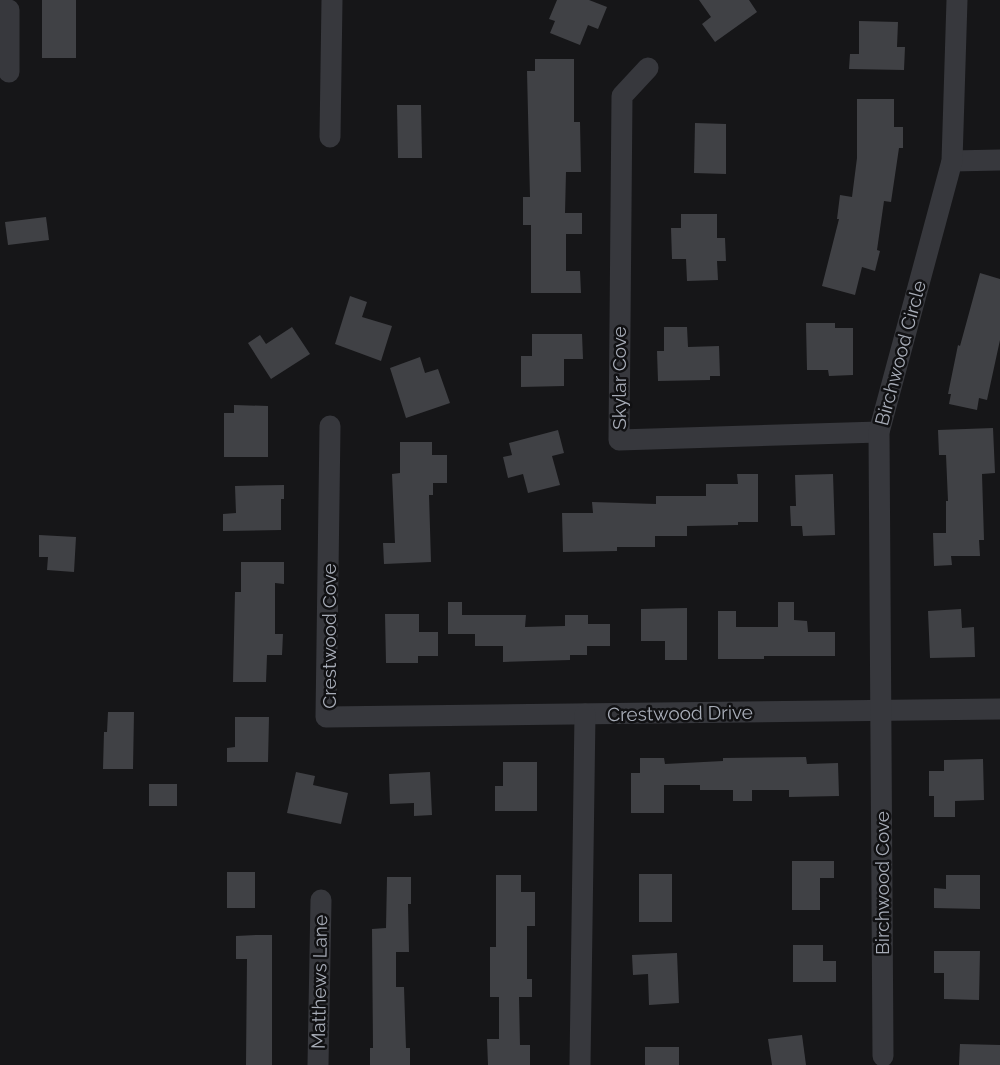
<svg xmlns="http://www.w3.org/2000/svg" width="1000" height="1065" viewBox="0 0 1000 1065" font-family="Raleway,sans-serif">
	<rect width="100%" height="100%" fill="#161618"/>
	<!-- building -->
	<g fill="#404145">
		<rect x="42" y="0" width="34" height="58"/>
		<path d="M557,0h32l18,7 -9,22 -10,-4 -8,20 -30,-12 5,-12 -6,-2z"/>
		<path d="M699,0h50l8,12 -42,30 -13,-18 9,-7z"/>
		<path d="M859,21l39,1 -1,25h8l-1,23 -55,-1 1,-15h9z"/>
		<path d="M535,59h39v63h6l1,50h-15l-1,41h17v21h-16v37h14l1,22h-50v-68h-8v-28h7l-3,-126h8z"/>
		<path d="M857,99h37v28h9v21h-4l-8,54 -7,-1 -7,49 3,1 -5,20 -13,-4 -7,28 -33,-9 17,-67h-2l3,-24 12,2 5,-39z"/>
		<path d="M397,105h24l1,53h-24z"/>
		<path d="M695,123l31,1v50l-32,-1z"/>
		<path d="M681,214h36v24h8l1,23h-9l1,19 -31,1 -1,-22h-14l-1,-31h10z"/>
		<path d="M46,217l3,23 -41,5 -3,-23z"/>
		<path d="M980,273l20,6v61l-13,60 -8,-2 -2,12 -28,-6 2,-10h-3l10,-49 2,1z"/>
		<path d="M350,296l17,6 -5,15 30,9 -11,35 -46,-17z"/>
		<path d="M806,323h29v5h18v47l-24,1 -1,-6h-21z"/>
		<path d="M292,327l18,27 -39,25 -23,-36 12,-8 6,9z"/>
		<path d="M664,327h23l1,20 31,-1 1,30h-10v4l-52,1 -1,-30h7z"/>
		<path d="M532,334h50l1,25h-19v27l-43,1v-31h11z"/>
		<path d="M420,357l5,16 13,-4 12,34 -44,15 -16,-50z"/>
		<path d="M234,405l34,1v51h-44v-44h10z"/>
		<path d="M993,428l2,45 -13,1 2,66h-5l1,16h-29l1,9 -18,1 -1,-33h13v-32h2l-2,-46h-7l-1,-25z"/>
		<path d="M558,430l6,23 -12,3 8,29 -32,8 -5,-19 -15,4 -5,-21 9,-2 -3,-12z"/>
		<path d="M400,442h32v13h15v28h-14v12h-4l2,67 -47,2 -1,-21h12l-3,-69 8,-1z"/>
		<path d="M737,474h21v48h-20v3l-51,1v10h-32v11h-38v4l-54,1 -1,-39h31l-1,-11 64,2v-8h50v-12h32z"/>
		<path d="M833,474l2,61 -32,1 -1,-10h-11l-1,-20h6l-1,-31z"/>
		<path d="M284,485v14h-3v31l-58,1v-17l13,-1 -1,-27z"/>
		<path d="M39,535l37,2 -2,35 -27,-2 1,-13h-9z"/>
		<path d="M241,562h43v22l-9,-1v51h8l-1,21h-15l-1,27h-33l2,-90h6z"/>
		<path d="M448,602h14v13h64l-1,12 40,-1v-11h23v9h22v22h-23v9h-17v5l-67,2v-16h-28v-12h-27z"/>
		<path d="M778,602h16v18l13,1 1,11h27v24h-71v3h-46v-48h18v16h42z"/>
		<path d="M687,608v52h-22v-19h-24v-32z"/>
		<path d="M961,609l1,19 12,-1 1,30 -45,1 -2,-47z"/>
		<path d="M385,614h34v18h19v24h-20v7h-32z"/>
		<path d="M108,712h26l-1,57h-30l1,-37h3z"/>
		<path d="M235,717h34l-1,45h-41v-14l8,-1z"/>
		<path d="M806,757l1,7 31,-1 1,33 -50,1v-7h-37v11h-19v-11h-33v-5h-36v28h-33v-40h9v-15h24l1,6 58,-3v-3z"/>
		<path d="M983,759l1,41 -29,1v16h-21v-21h-5v-25h15v-11z"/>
		<path d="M503,762h34v49h-42v-25h8z"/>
		<path d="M296,772l19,4 -2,9 35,8 -7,31 -54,-11z"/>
		<path d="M430,772l2,43 -18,1v-13l-24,1 -1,-30z"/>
		<rect x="149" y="784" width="28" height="22"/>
		<path d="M792,861h42v17h-14v32h-28z"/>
		<rect x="227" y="872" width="28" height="36"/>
		<rect x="639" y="874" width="33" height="48"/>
		<path d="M496,875h25v17h14v34h-8v53h5v18h-13l1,48h10v20h-42l-1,-26h12v-42h-9v-50h6z"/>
		<path d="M946,875h34v34l-46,-1v-20l12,1z"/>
		<path d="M387,877h24v27h-3l1,48h-13v35h8l2,61h4v17h-40v-17h3l-1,-119 14,-1z"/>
		<path d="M256,935h16v130h-26l1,-106h-11v-23z"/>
		<path d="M793,945h30v16h13v21h-43z"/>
		<path d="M934,951h46l-1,49 -35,-1v-26h-10z"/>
		<path d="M677,953l2,50 -30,2 -1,-31 -15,1 -1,-20z"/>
		<path d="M802,1035l4,30h-34l-4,-26z"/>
		<path d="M960,1044l40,1v20h-41z"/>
		<rect x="645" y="1047" width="34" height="18"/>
	</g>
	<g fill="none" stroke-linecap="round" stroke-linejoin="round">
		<!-- minor -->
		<g stroke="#37383d" stroke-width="21">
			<path d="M0,10h9v62"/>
			<path d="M648,68l-26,28 -3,344 260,-8"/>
			<path d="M330,137l2,-137"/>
			<path d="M952,161l48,-1"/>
			<path d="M330,426l-4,291 674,-8"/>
			<path d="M883,1056l-4,-624 73,-271 5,-161"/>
			<path d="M318,1065l3,-165"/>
			<path d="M580,1065l5,-351"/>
		</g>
	</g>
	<g text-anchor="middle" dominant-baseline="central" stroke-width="5" stroke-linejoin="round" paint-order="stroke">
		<!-- street labels -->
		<g font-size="19" fill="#a8adb8" stroke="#111113">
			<text transform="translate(900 353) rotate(-75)">Birchwood Circle</text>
			<text transform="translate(619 378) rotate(-90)">Skylar Cove</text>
			<text transform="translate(329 636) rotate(-90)">Crestwood Cove</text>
			<text transform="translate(680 713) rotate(-1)">Crestwood Drive</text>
			<text transform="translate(882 883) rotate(-90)">Birchwood Cove</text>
			<text transform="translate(319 982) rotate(-89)">Matthews Lane</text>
		</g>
	</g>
</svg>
